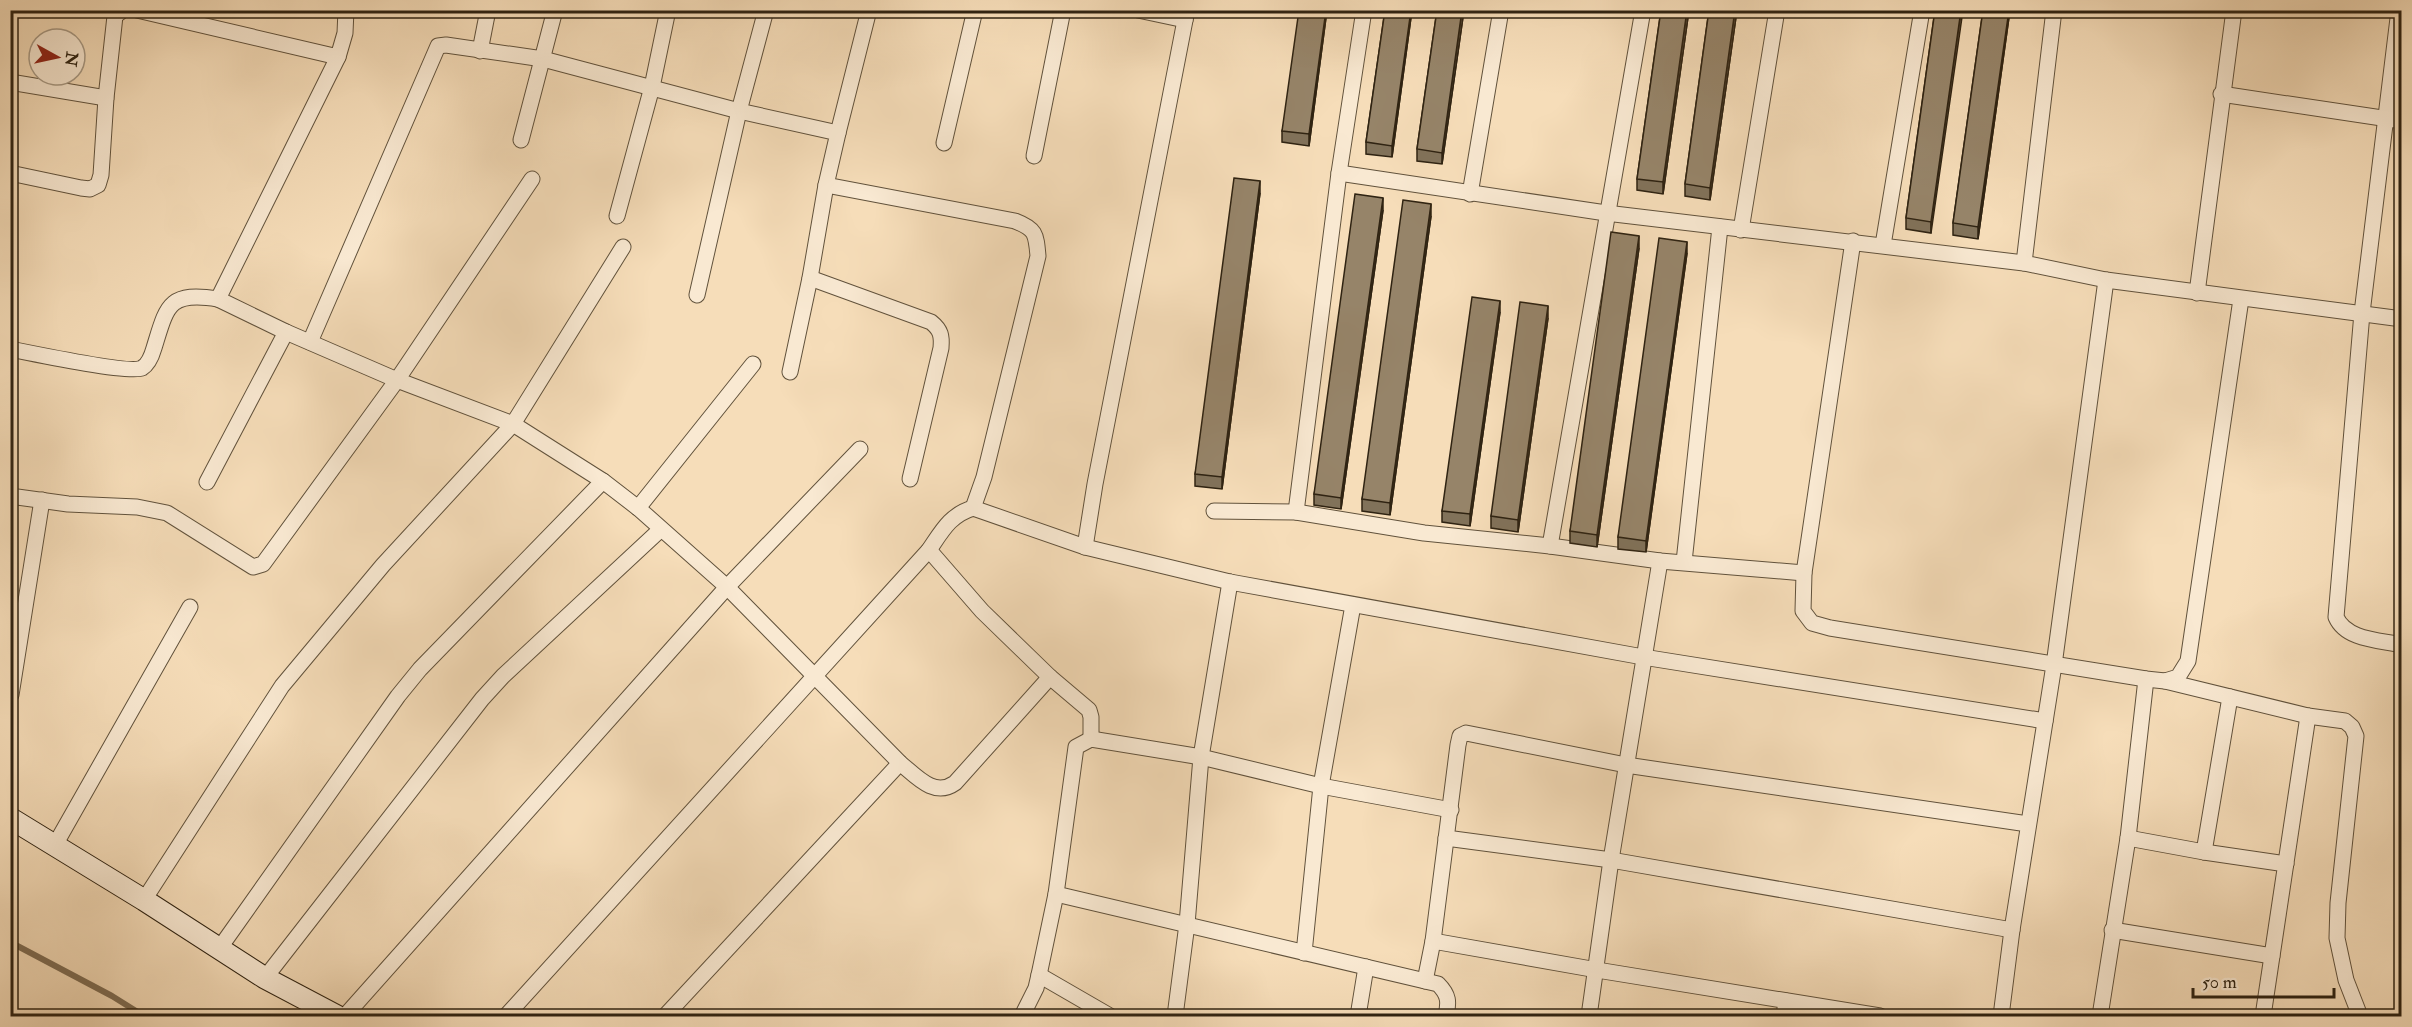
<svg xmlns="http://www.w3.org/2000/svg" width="2412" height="1027" viewBox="0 0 2412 1027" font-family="'IM FELL Double Pica',serif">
	<rect width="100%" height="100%" fill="#f6ddb9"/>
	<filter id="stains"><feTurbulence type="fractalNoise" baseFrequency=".00333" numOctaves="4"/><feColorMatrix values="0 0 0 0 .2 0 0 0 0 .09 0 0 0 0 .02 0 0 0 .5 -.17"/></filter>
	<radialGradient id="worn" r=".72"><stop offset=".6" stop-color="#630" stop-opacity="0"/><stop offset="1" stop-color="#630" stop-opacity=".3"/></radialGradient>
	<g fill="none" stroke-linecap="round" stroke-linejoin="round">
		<!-- stream -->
		<path stroke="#7e6d54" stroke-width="6" d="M10,942l102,54 32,20"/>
		<!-- street casing -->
		<g stroke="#61523c" stroke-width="17">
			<g id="street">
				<path d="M137,10l201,47 7,-24 1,-23"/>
				<path d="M1138,10l47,10"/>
				<path d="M2399,10l-37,303 -26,304c10,23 43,23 66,28"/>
				<path d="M480,51l8,-41"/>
				<path d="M338,57l-120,242 68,33 111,48 116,44 90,57 35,27 89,79 173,176c16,13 34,35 55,20l95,-106 39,33 2,7v22"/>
				<path d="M10,82l96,16"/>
				<path d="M2221,94l181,27"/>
				<path d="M838,133l31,-123"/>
				<path d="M521,140l34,-130"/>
				<path d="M944,143l31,-133"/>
				<path d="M1034,156l29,-146"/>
				<path d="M10,173l71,15 9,1 8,-4 3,-10 5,-77 9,-82 8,-6"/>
				<path d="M1339,173l267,40 418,50 82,17 296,39"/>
				<path d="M1470,194l31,-184"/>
				<path d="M617,216l35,-129 16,-77"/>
				<path d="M1741,230l36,-220"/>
				<path d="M1853,241l-49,332 -1,38 9,12 18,5 316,51 19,2 13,-4 10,-16 53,-362"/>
				<path d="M1883,245l39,-235"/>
				<path d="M2024,263l30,-253"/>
				<path d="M810,278l121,44c10,8 11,14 10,26l-31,131"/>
				<path d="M2197,293l37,-283"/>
				<path d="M697,295l42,-184 27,-101"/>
				<path d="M310,342l128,-296 8,-1 97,14 196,52 99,22 -12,52 189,36c21,8 21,13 23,35l-54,221 -11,31"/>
				<path d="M10,349c20,4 120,25 132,19 7,-4 10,-13 12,-20 13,-42 14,-57 64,-49"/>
				<path d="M790,372l20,-94 16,-93"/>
				<path d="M207,482l79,-150"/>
				<path d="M10,496l58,8 69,3 30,6 86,54 10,-3 134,-184 135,-201"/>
				<path d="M638,508l115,-144"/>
				<path d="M1214,511l82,1 128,21 126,13 110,15 144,12"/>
				<path d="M1296,512l43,-339 25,-163"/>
				<path d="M1550,546l93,-536"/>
				<path d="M1085,547l10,-63 92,-474"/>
				<path d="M929,550l53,61 68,66"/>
				<path d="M1684,562l36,-335"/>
				<path d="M2165,681l143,35 37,5 7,6 4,9 -18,167 -1,35 9,42 14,36"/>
				<path d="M11,695l31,-195"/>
				<path d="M1446,838l165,22 401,70"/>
				<path d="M2128,838l76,14 82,12"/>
				<path d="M55,845l135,-238"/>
				<path d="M2204,852l26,-155"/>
				<path d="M1056,894l382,90c11,11 11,18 8,32"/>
				<path d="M144,900l138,-214 101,-121 130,-141 110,-177"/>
				<path d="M2112,930l160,26"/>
				<path d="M1433,941l164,29 283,46"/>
				<path d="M219,949l179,-253 22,-27 183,-188"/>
				<path d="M1304,953l17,-167 32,-181"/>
				<path d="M1039,975l71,41"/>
				<path d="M265,978l217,-279 21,-23 157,-146"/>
				<path d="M1425,981l8,-40 25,-196 2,-9 6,-3 160,32 402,59"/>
				<path d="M345,1016l382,-429 133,-138"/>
				<path d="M506,1016l423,-466c13,-19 21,-35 44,-42l112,39 145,35 413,75 402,64"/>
				<path d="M665,1016l235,-253"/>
				<path d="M1022,1016l14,-28 3,-13 17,-81 20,-147 15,-8 110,18 120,29 130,24"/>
				<path d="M1175,1016l12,-92 14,-167 29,-175"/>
				<path d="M1358,1016l8,-49"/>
				<path d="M1589,1016l22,-156 49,-299"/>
				<path d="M1784,1016l2,-15"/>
				<path d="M2001,1016l11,-86 42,-265 52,-385"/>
				<path d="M2100,1016l28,-178 18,-159"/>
				<path d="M2263,1016l45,-300"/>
			</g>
		</g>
		<!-- secondary casing -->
		<g stroke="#2f2312" stroke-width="23">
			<path id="secondary" d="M10,818l134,82 121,78 72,38"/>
		</g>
		<!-- street -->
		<use href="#street" stroke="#f9e9d2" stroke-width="15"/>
		<!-- secondary -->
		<use href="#secondary" stroke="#f9e9d2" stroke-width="21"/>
	</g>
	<!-- wall -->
	<g fill="#81725a" stroke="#2f2312" stroke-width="1.5">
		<path d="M1327,10l-18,136 -27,-4v-11z"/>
		<path d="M1385,10h27l-20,147 -26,-3v-12z"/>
		<path d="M1437,10h27l-22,154 -25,-3v-12z"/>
		<path d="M1661,10h28l-26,184 -26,-4v-11z"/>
		<path d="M1709,10h28l-27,190 -25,-4v-12z"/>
		<path d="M1935,10l-4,223 -25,-4v-11z"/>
		<path d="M1983,10h27l-32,229 -25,-4v-12z"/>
		<path d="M1260,193l-38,296 -27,-3v-12z"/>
		<path d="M1383,210l-42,299 -27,-4v-11z"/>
		<path d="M1431,216l-41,299 -28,-4v-12z"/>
		<path d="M1639,248l-42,299 -27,-4v-12z"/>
		<path d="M1687,253l-41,299 -28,-3v-12z"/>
		<path d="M1500,312l-30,214 -28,-4v-11z"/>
		<path d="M1548,318l-30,214 -27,-4v-12z"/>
	</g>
	<!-- shaded-wall -->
	<g fill="#695c4a" stroke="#2f2312" stroke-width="1.5">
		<path d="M1326,10h1l-18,136v-12z"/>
		<path d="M1411,10h1l-20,147v-11z"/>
		<path d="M1462,10h2l-22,154v-11z"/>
		<path d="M1687,10h2l-26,184v-12z"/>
		<path d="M1735,10h2l-27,190v-12z"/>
		<path d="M1961,10h2l-32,223v-11z"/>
		<path d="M2009,10h1l-32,229v-12z"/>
		<path d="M1260,181v12l-38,296v-12z"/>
		<path d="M1383,198v12l-42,299v-11z"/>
		<path d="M1431,204v12l-41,299v-12z"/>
		<path d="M1639,236v12l-42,299v-12z"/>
		<path d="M1687,242v11l-41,299v-11z"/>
		<path d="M1500,301v11l-30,214v-12z"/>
		<path d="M1548,306v12l-30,214v-12z"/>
	</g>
	<!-- building -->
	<g fill="#968469" stroke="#2f2312" stroke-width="1.5">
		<path d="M1299,10h27l-17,124 -27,-3z"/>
		<path d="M1385,10h26l-19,136 -26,-4z"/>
		<path d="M1437,10h25l-20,143 -25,-4z"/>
		<path d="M1661,10h26l-24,172 -26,-3z"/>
		<path d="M1709,10h26l-25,178 -25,-4z"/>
		<path d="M1935,10h26l-30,212 -25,-4z"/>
		<path d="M1983,10h26l-31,217 -25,-4z"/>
		<path d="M1234,178l26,3 -38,296 -27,-3z"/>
		<path d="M1355,194l28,4 -42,300 -27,-4z"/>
		<path d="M1403,200l28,4 -41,299 -28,-4z"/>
		<path d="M1611,232l28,4 -42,299 -27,-4z"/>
		<path d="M1659,238l28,4 -41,299 -28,-4z"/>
		<path d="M1472,297l28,4 -30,213 -28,-3z"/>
		<path d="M1520,302l28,4 -30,214 -27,-4z"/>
	</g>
	<!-- margin -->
	<rect width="2412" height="1027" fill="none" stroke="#f6ddb9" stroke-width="36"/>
	<rect x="12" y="12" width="2388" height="1003" fill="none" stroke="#2f2312" stroke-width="3"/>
	<rect x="18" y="18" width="2376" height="991" fill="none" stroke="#2f2312" stroke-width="1.5"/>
	<!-- north arrow -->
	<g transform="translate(57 57) rotate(98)"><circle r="28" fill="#f9e9d2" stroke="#a89a85" stroke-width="1.5"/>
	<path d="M0-4.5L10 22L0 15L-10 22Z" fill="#8f2418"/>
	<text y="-9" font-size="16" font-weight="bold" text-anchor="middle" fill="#2f2312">N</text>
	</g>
	<!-- scale -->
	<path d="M2193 988v9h141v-9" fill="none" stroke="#2f2312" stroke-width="3"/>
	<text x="2202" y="988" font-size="18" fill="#2f2312" stroke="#f9e9d2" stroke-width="4.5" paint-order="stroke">50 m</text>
	<rect width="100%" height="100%" filter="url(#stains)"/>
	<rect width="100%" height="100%" fill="url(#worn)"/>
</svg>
